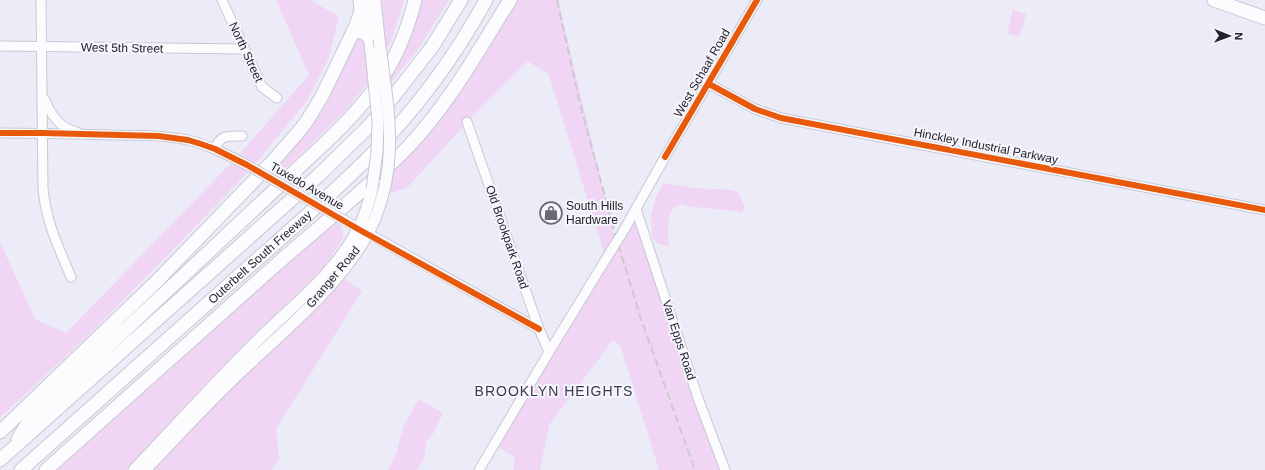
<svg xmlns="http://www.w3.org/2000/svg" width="1265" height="470" viewBox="0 0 1265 470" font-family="Arial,sans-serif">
	<rect width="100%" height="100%" fill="#ebecf7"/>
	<!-- green -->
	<g fill="#f0d5f5">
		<path d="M276,0h35l28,17 -11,43 -21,41 -55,67 -48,50 -107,109 -97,91v-176l35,77 31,14 169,-174 74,-84z"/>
		<path d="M354,0h6l8,83 -25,30 -64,62 -9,-4 20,-21 39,-53 14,-31 10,-49z"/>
		<path d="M381,0h23l-14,44 -4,5z"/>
		<path d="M420,0h29l-32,51 -27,32 -1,-9z"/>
		<path d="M510,0h48l58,242 20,-33 89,261h-66l-38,-123 -8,-7 -64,85 -9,45h-27l2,-13 -21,-12 112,-186 -57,-184 -21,-14 -61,61 -60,66 -25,8 4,-15 21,-34z"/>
		<path d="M1013,10l13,4 -7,23 -12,-4z"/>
		<path d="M664,183l30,5 39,2 6,4 6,14 -4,4 -35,-4 -13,-1 -13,-3c-3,2 -6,4 -8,6 -6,10 -4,26 -3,36l-1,1 -4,-2 -6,-1 -6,-7 -1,-22 5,-18z"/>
		<path d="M335,222l5,3 3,6v8l-20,29 -69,67 -128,135h-69z"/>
		<path d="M339,275l23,16 -86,138 3,30 -8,11h-126z"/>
		<path d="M419,399l24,14 -10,21 -4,4 -3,5 -1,10 -2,7 -6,10h-29l8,-16 8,-29z"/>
	</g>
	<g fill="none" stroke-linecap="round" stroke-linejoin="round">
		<!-- minor casing -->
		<g stroke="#c7c8d2" stroke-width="11">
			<g id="minor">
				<path d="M41,0l2,188c3,34 15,58 28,89"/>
				<path d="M222,0l40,87 15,11"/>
				<path d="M0,46l244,3"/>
				<path d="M709,84l46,25 26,9 484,92"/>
				<path d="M45,100c5,14 16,29 32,32"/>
				<path d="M467,122l72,207 10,23"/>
				<path d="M0,133c37,0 75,1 112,2 26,0 51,0 76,5 21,5 40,15 59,25"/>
				<path d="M215,149c5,-15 14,-13 27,-13"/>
				<path d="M636,209l62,189 27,72"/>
				<path d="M344,220l195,109"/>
				<path d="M624,230l41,-73 92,-157"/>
				<path d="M479,470l70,-118 57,-93"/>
			</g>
		</g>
		<!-- major casing -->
		<g stroke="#c7c8d2" stroke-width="13">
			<g id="major">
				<path d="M365,0l6,52"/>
				<path d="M375,0l4,39"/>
				<path d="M134,470c39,-41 77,-83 117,-123 36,-37 84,-72 107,-118 7,-13 11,-27 14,-40"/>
				<path d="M145,470c28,-29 55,-59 84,-87 47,-46 106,-91 138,-148 10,-17 15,-36 19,-54"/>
			</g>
		</g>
		<!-- highway casing -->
		<g stroke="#c7c8d2" stroke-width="15">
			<g id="highway">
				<path d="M1214,0l51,18"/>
				<path d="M353,31l10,1 6,5"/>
				<path d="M0,432l157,-151 117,-121 26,-30 7,-9 15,-25 33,-68 6,-17 -1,-11"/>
				<path d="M18,439l12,-20 296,-277c47,-45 73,-78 89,-142"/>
				<path d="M0,460l319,-285 47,-46 16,-18 50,-64 29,-47"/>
				<path id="s1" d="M21,470c71,-64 143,-127 214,-191 45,-40 91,-79 133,-121 46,-46 87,-101 118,-158"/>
				<path d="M46,470c78,-69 154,-138 232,-207 43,-38 89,-74 129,-115 42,-44 71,-97 103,-148"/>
			</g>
		</g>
		<!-- minor -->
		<use href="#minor" stroke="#fcfcfe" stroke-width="9"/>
		<!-- major -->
		<use href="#major" stroke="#fcfcfe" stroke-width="11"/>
		<!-- highway -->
		<use href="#highway" stroke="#fcfcfe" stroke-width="13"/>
		<!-- rail -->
		<path stroke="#cbcbcd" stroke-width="2" stroke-dasharray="8 4" stroke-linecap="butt" d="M557,0l22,100 36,134 26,85 54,151"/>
		<!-- minor-bridge casing -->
		<g stroke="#c7c8d2" stroke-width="11" stroke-linecap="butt">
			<g id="minor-bridge">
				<path d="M247,165l97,55"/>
				<path d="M606,259l18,-29"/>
			</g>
		</g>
		<!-- major-bridge casing -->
		<g stroke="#c7c8d2" stroke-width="13" stroke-linecap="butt">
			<g id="major-bridge">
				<path d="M379,39c6,47 16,95 7,142"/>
				<path d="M371,52l7,69 -1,31 -5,37"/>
			</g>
		</g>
		<!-- minor-bridge -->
		<use href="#minor-bridge" stroke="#fcfcfe" stroke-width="9"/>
		<!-- major-bridge -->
		<use href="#major-bridge" stroke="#fcfcfe" stroke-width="11"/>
		<!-- cycleway casing -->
		<g stroke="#f6f6fc" stroke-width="8">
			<g id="cycleway">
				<path d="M709,84l46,25 26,9 484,92"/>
				<path d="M0,133h43l115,3 30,4 13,4 14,5 32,16 111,64 181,100"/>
				<path d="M665,157l92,-157"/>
			</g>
		</g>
		<!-- cycleway -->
		<use href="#cycleway" stroke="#e8590c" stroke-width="6"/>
	</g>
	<!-- icons -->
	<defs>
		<g id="shop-ring" transform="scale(1.15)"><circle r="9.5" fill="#f6f6fc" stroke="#696973" stroke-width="1.5"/><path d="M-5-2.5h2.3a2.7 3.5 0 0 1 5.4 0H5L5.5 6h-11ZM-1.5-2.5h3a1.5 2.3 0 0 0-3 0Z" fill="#696973"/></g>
	</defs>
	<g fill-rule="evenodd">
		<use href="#shop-ring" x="551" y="213"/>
	</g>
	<g text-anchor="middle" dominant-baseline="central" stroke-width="4" stroke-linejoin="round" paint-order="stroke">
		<!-- street labels -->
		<g font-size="12" fill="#23232c" stroke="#f6f6fc">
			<text transform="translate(122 48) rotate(1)">West 5th Street</text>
			<text transform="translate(246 52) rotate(65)">North Street</text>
			<text transform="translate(702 73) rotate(-60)">West Schaaf Road</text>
			<text transform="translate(986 146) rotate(11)">Hinckley Industrial Parkway</text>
			<text transform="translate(307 186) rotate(30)">Tuxedo Avenue</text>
			<text transform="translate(507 237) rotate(71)">Old Brookpark Road</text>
			<text stroke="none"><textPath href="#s1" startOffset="320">Outerbelt South Freeway</textPath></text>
			<text transform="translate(333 277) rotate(-50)">Granger Road</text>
			<text transform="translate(679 340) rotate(72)">Van Epps Road</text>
		</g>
		<!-- poi labels -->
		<g font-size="12" fill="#23232c" stroke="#f6f6fc" text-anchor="start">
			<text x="566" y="206">South Hills<tspan x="566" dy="14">Hardware</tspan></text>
		</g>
		<!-- quarter labels -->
		<g font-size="14" letter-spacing="1" fill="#383a4e" stroke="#f6f6fc">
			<text x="554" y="391">BROOKLYN HEIGHTS</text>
		</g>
	</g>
	<!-- north arrow -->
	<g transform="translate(1229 36) rotate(91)" stroke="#f6f6fc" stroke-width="3" paint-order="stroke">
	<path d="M0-3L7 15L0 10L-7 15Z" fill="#23232c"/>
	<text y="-6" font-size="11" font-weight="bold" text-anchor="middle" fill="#23232c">N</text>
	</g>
</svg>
